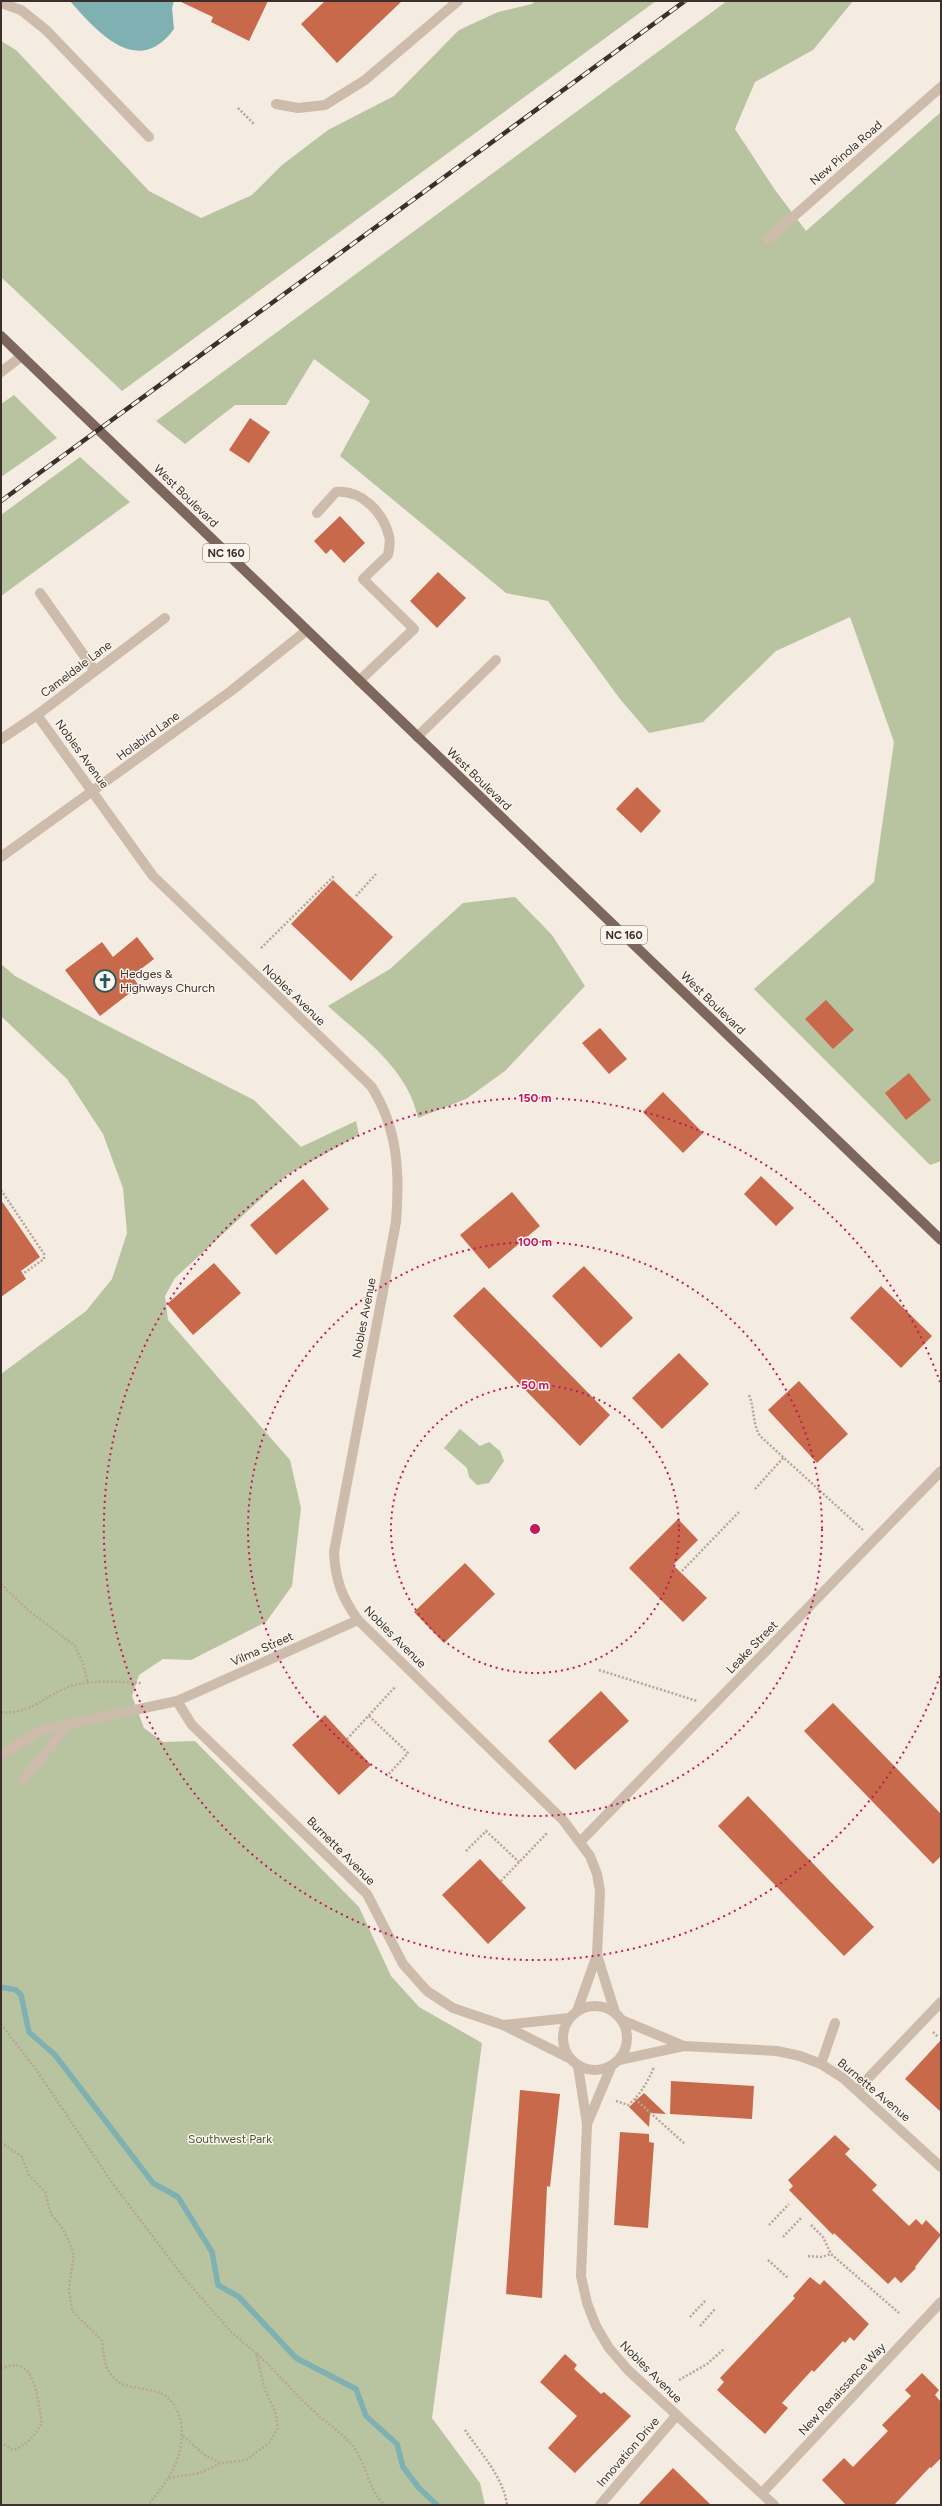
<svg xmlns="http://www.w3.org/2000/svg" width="942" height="2506" viewBox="0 0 942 2506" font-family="Figtree,sans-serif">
	<rect width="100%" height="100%" fill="#f4ebe1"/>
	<!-- green -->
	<g fill="#b8c4a0">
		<path d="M535,1h121l-534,390 -121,-114v-236l15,9 133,141 52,27 51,-23 30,-30 46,-35 66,-34 65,-66 39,-18 34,-8z"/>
		<path d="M727,1h126l-40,49 -58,32 -20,47 40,61 31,41 135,-119v1049l-11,4 -176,-176 120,-107 20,-140 -44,-125 -74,34 -73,71 -54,11 -29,-34 -72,-98 -42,-8 -166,-137 30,-55 -56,-42 -28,46h-51l-50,39 -29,-23z"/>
		<path d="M14,395l43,43 -56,39v-73z"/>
		<path d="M80,457l50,45 -129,94v-81z"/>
		<path d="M515,897l37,38 33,51 -80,85 -39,28 -48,19c-10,-49 -55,-80 -90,-112l62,-37 73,-66z"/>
		<path d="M1,964l14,12 89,48 150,76 47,47 55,-26 3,14 -72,40 -112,103 -10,18 3,24 122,140 11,48 -9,78 -26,36 -75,38 -28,-1 -24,16 -7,21 12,32 19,14 32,-1 164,166 32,69 28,31 63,36 -50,375 48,65 5,22h-484v-1131l85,-63 26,-32 15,-46 -4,-45 -20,-54 -36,-55 -66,-63z"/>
		<path d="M460,1429l20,17 9,-4 11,9 4,10 -15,22 -12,2 -8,-8 -2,-9 -23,-20z"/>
	</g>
	<!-- water -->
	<path fill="#7fb0b2" d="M70,1h104l-2,7 2,21c-36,49 -76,4 -104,-28z"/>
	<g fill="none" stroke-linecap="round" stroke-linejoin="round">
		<!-- stream -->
		<path stroke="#7fb0b2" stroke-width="5.5" d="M1,1987l15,3 5,5 8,37 26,23 98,128 25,14 34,55 6,33 21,12 57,61 60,31 10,27 31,28 6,23 16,21 18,17"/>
	</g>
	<!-- building -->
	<g fill="#c8694b">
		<path d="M179,1h89l-19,40 -38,-19 2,-5z"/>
		<path d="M325,1h77l-65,62 -36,-39z"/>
		<path d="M250,418l20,14 -21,31 -20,-13z"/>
		<path d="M340,516l25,27 -21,20 -13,-14 -5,5 -12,-13z"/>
		<path d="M438,572l28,26 -29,30 -27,-27z"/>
		<path d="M637,787l24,24 -20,22 -25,-24z"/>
		<path d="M333,880l60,57 -42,44 -60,-57z"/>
		<path d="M137,937l17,22 -22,17 7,10 -39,30 -35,-46 37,-28 11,15z"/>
		<path d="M826,1000l28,30 -21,19 -28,-30z"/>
		<path d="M600,1028l27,31 -18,15 -27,-31z"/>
		<path d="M909,1073l22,27 -25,20 -21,-27z"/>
		<path d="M663,1092l40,41 -20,20 -40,-41z"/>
		<path d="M761,1176l33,32 -18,18 -32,-32z"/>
		<path d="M303,1179l26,30 -53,46 -26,-30z"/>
		<path d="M512,1192l28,34 -51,43 -29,-34z"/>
		<path d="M1,1200l39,57 -19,14 5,8 -25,18z"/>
		<path d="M214,1263l27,30 -48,42 -26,-31z"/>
		<path d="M584,1266l49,52 -32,30 -49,-52z"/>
		<path d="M881,1286l51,50 -31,32 -51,-50z"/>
		<path d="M484,1287l126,128 -30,31 -127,-130z"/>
		<path d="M679,1353l30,31 -47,45 -30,-31z"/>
		<path d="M799,1381l49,53 -31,29 -49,-53z"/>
		<path d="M678,1519l20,21 -25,25 34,33 -24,24 -54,-54z"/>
		<path d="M465,1563l30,31 -51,49 -30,-31z"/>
		<path d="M601,1691l28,30 -54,49 -27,-29z"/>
		<path d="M833,1703l108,111v42l-8,8 -129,-133z"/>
		<path d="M325,1715l46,50 -32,30 -47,-50z"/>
		<path d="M748,1796l126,131 -30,29 -126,-130z"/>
		<path d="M480,1859l46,49 -38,36 -46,-49z"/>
		<path d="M941,2040v72l-36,-33z"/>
		<path d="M671,2081l83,5 -2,33 -82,-5z"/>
		<path d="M520,2090l40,4 -10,93 -3,-1 -5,112 -36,-4z"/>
		<path d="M644,2093l22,21 -16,-1 -1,14 -20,-20z"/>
		<path d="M620,2132l29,2v8l5,1 -6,85 -34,-3z"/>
		<path d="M835,2135l15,14 -5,5 32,31 -5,5 37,36 7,-7 6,6 4,-5 15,15 -26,32 1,1 -15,15 -6,-6 -7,7 -54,-51 -1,2 -44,-45 4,-4 -5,-6z"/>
		<path d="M810,2277l10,8 4,-5 45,44 -15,17 -4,-4 -5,6 -2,-2 -29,31 -2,-2 -30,33 6,5 -23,26 -48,-44 7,-8 -4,-4 75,-80 -2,-2z"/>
		<path d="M565,2354l12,11 -3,4 27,25 3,-2 27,24 -56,57 -27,-25 29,-32 -37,-34z"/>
		<path d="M922,2373l17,17 -4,5 6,7v56l-10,10 -1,-1 -36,38h-48l-24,-25 22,-22 9,9 35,-36 -6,-6 29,-29 -6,-6z"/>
		<path d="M673,2468l38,37h-73z"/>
	</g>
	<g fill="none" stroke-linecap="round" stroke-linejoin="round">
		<!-- path -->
		<g stroke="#b9a596" stroke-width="2.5" stroke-dasharray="2 2" stroke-linecap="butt">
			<path d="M238,108l17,17"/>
			<path d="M356,896l20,-22"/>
			<path d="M261,948l73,-72"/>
			<path d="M1,1190l43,64v5l-20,14"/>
			<path d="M749,1395c6,14 3,28 11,41l103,94"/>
			<path d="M755,1489l29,-32"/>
			<path d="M682,1571l58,-60"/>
			<path d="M1,1584l27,26 47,36 8,17 5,21"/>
			<path d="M599,1670l98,31"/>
			<path d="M1,1712c29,3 42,-15 67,-25 22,-8 51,-5 73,-4"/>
			<path d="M369,1716l39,37 -21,23"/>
			<path d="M347,1739l49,-53"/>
			<path d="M466,1851l20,-20 33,31"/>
			<path d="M501,1881l47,-49"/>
			<path d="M1,2024l34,44 78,116 72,95 47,54 24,20 9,37 10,21 3,17 -8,14 -24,18 -25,3 -21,10 -31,5"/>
			<path d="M933,2032l5,5"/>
			<path d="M635,2099l50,45"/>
			<path d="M616,2101l12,4c13,-11 19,-22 26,-38"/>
			<path d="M1,2142l21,15 7,18 16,17 6,22 9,11 8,14 6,16 -5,33 3,23 30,29c2,14 1,26 11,37 12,14 36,9 51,18 10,6 15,17 17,28 5,33 -13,58 -33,82"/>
			<path d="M769,2225l20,-21"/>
			<path d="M811,2225l12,12 8,17 68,59"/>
			<path d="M783,2237l19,-20"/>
			<path d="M808,2256l13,1 10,-3"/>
			<path d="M768,2260l20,18"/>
			<path d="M690,2317l16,-17"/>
			<path d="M700,2326l15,-17"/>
			<path d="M257,2354c20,18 37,40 58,58 13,13 30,22 40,37 12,17 14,43 30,56"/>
			<path d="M1,2369c35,-17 36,30 41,54 -8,13 -14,21 -28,27l-13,-7"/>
			<path d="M679,2380l28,-16 17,-15"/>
			<path d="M465,2430c16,24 38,46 42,75"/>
			<path d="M183,2436l23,20 15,7"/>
		</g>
		<!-- minor -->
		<g stroke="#cdbbac" stroke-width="10">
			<path d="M1,3l20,7 25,20 103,107"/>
			<path d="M276,104l22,4 27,-3 40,-25 93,-79"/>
			<path d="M768,239l173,-152"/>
			<path d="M1,372l21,-16"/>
			<path d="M317,513l19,-21c26,-2 47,20 53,44 2,5 0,13 -1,19l-25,24 51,50 -55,52"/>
			<path d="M40,593l55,78"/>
			<path d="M37,715l116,161 218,210c27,42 29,87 25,136l-62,330c1,27 8,46 24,68l205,200 27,36 7,18 3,17 -3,64 -20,56"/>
			<path d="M417,737l79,-77"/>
			<path d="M1,739l36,-24 128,-97"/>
			<path d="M1,857l230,-166 75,-60"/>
			<path d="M177,1701l15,24 175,169 36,70 24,27 26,17 50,17 66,33"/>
			<path d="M1,1755l40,-25 136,-29 181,-81"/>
			<path d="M24,1779l44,-54"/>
			<path d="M581,1841l360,-370"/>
			<path d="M597,1955l18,57"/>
			<circle cx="595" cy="2038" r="32"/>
			<path d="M622,2020l62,26"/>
			<path d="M504,2025l65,-7"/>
			<path d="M619,2060l65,-14 93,5 23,5 21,8 22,14 98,89"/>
			<path d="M821,2064l14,-41"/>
			<path d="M578,2066l9,58 -6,152 6,27 9,23 13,22 19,22 146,135"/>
			<path d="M857,2090l84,-88"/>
			<path d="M587,2124l24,-57"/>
			<path d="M762,2493l179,-191"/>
			<path d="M600,2505l76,-89"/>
		</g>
		<!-- major -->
		<path stroke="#7d675c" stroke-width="10" d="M1,336l940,904"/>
		<!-- rail casing -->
		<g stroke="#3b302b" stroke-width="4.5">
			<path id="rail" d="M1,501l684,-500"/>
		</g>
		<!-- rail -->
		<use href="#rail" stroke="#fbf5ee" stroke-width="3" stroke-dasharray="9" stroke-linecap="butt"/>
	</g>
	<!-- distance rings -->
	<g fill="none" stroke="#c2185b" stroke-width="2" stroke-dasharray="2 4">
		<circle cx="535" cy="1529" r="144"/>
		<circle cx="535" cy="1529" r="287"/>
		<path d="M940 1676A431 431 0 1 1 940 1382"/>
	</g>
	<!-- icons -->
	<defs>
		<g id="church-ring" transform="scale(1.15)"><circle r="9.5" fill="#fbf5ee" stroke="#1f5a5e" stroke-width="1.5"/><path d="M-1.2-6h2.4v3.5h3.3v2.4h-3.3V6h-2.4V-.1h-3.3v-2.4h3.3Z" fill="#1f5a5e"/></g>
	</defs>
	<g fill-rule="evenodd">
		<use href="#church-ring" x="105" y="981"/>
	</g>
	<g text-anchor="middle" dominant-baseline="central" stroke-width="3" stroke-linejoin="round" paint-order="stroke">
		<!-- shield labels -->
		<g fill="#fbf5ee" stroke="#756b66" stroke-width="1">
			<rect x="203" y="544" width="46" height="18" rx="3"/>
			<rect x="601" y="926" width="46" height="18" rx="3"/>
		</g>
		<g font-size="11" font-weight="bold" fill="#3b302b">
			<text x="226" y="553">NC 160</text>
			<text x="624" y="935">NC 160</text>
		</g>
		<!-- street labels -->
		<g font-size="12" fill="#3b302b" stroke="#fbf5ee">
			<text transform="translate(846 153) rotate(-41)">New Pinola Road</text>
			<text transform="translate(186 496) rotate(44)">West Boulevard</text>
			<text transform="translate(76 669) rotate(-37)">Cameldale Lane</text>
			<text transform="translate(148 736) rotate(-36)">Holabird Lane</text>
			<text transform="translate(82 754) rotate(54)">Nobles Avenue</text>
			<text transform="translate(479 779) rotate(44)">West Boulevard</text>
			<text transform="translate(294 995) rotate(44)">Nobles Avenue</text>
			<text transform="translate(713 1003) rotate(44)">West Boulevard</text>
			<text transform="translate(364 1318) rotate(-79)">Nobles Avenue</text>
			<text transform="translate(395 1637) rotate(45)">Nobles Avenue</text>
			<text transform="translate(752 1647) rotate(-46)">Leake Street</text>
			<text transform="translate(262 1649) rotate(-24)">Vilma Street</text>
			<text transform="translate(341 1851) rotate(45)">Burnette Avenue</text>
			<text transform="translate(874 2090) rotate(40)">Burnette Avenue</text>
			<text transform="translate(651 2372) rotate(45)">Nobles Avenue</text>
			<text transform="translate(842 2389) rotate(-47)">New Renaissance Way</text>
			<text transform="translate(628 2452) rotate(-49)">Innovation Drive</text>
		</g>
		<!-- poi labels -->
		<g font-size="12" fill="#3b302b" stroke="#fbf5ee" text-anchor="start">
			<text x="120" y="974">Hedges &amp;<tspan x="120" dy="14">Highways Church</tspan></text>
		</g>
		<!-- park labels -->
		<g font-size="12" fill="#4a5a2e" stroke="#fbf5ee">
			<text x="230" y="2139">Southwest Park</text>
		</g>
	</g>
	<circle cx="535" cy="1529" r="6" fill="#c2185b" stroke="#fbf5ee" stroke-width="2"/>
	<g font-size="12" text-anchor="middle" font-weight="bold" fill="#c2185b" stroke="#fbf5ee" stroke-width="3" stroke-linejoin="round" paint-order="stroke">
		<text x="535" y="1102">150 m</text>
		<text x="535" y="1246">100 m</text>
		<text x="535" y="1389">50 m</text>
	</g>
	<!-- border -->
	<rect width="942" height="2506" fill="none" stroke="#3b302b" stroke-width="4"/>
</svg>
